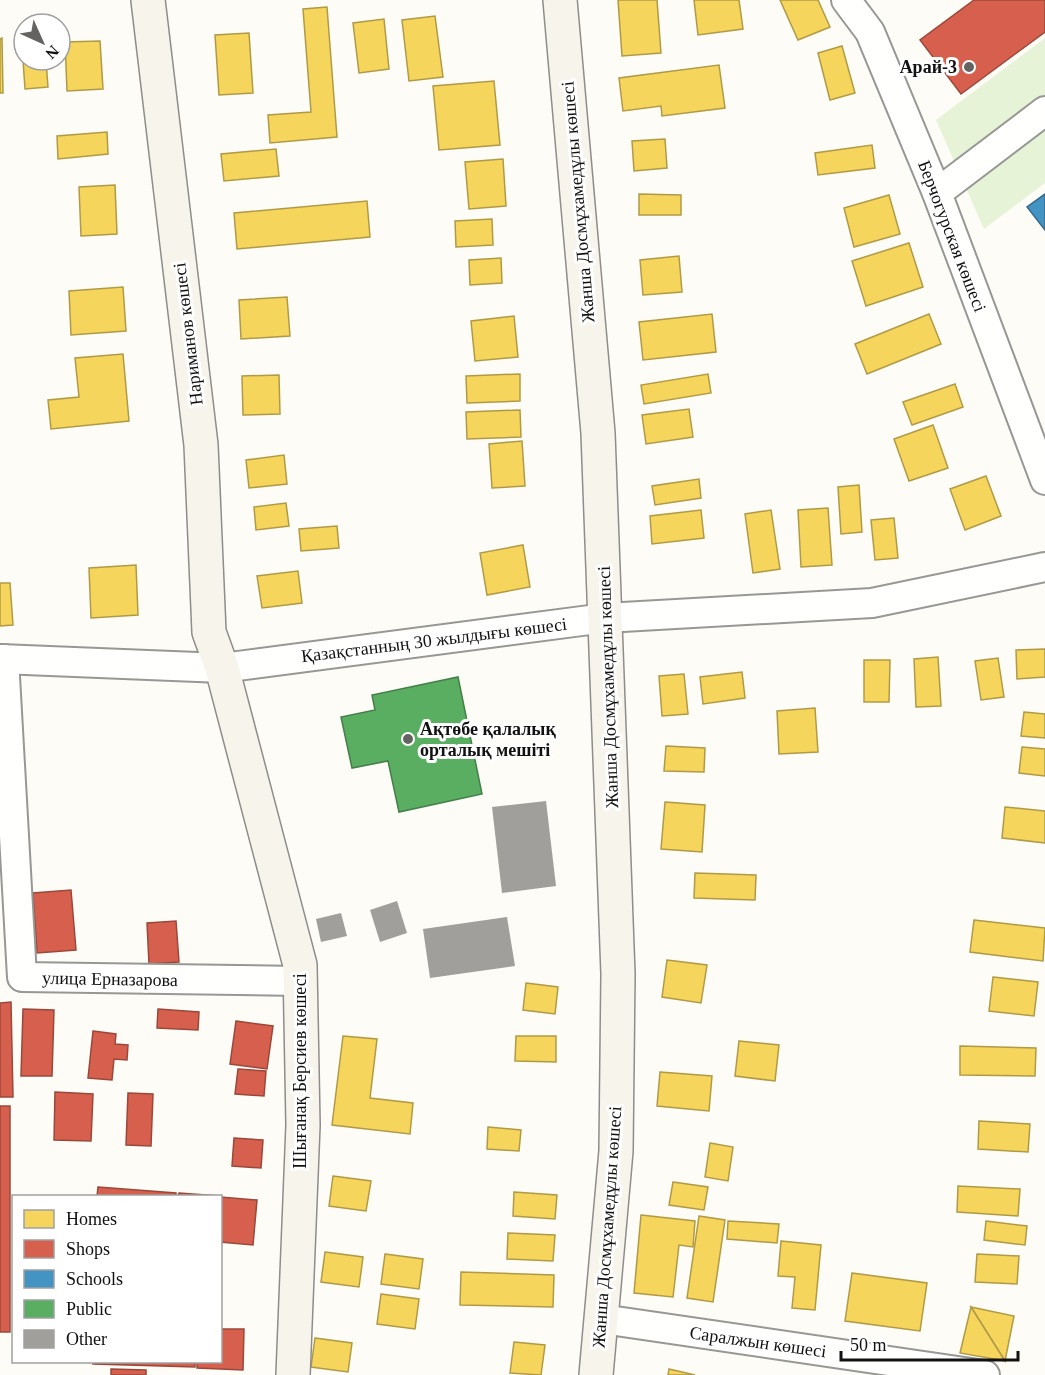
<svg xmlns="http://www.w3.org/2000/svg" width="1045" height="1375" viewBox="0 0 1045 1375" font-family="'Times New Roman',serif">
	<rect width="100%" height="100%" fill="#fdfcf7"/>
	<!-- green -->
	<path fill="#e7f3d7" d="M1045,38v145l-61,46 -48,-109z"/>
	<!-- homes -->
	<g fill="#f6d55c" stroke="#b19a46" stroke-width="1.5">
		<path d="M618,0h39l4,53 -39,3z"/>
		<path d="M694,0h45l4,29 -45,6z"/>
		<path d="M780,0h38l12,27 -32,13z"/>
		<path d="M327,7l10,130 -67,6 -2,-28 43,-3 -8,-103z"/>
		<path d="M435,16l8,61 -34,4 -7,-61z"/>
		<path d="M384,19l5,50 -30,4 -6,-50z"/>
		<path d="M249,33l4,60 -34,2 -4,-60z"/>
		<path d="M2,38l1,55h-3v-54z"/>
		<path d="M100,41l3,48 -36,2 -2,-49z"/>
		<path d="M22,46h2v14h22l2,27 -23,2z"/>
		<path d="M842,46l13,47 -25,7 -12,-47z"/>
		<path d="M719,65l6,43 -63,8 -1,-10 -38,5 -4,-33z"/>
		<path d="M494,81l6,64 -61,5 -6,-64z"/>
		<path d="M107,132l1,22 -50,5 -1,-23z"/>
		<path d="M665,139l2,29 -33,3 -2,-30z"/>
		<path d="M872,145l3,23 -57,7 -3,-22z"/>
		<path d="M276,149l3,27 -55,5 -3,-27z"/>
		<path d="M503,159l3,47 -37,3 -4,-47z"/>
		<path d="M115,185l2,49 -36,2 -2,-49z"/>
		<path d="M639,194l42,1v20h-42z"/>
		<path d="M889,195l11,39 -46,13 -10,-39z"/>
		<path d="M367,201l3,36 -133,12 -3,-36z"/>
		<path d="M492,219l1,26 -37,2 -1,-26z"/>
		<path d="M909,243l14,44 -57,19 -14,-45z"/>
		<path d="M679,256l3,36 -39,3 -3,-35z"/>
		<path d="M501,258l1,25 -32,2 -1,-25z"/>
		<path d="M123,287l3,44 -55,4 -2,-44z"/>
		<path d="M287,297l3,39 -49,3 -2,-39z"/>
		<path d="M712,314l4,38 -73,8 -4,-38z"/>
		<path d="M929,314l12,30 -74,30 -12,-30z"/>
		<path d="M514,316l4,41 -43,4 -4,-40z"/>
		<path d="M123,354l6,67 -78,8 -3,-29 31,-3 -4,-39z"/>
		<path d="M520,374v27l-53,2 -1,-27z"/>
		<path d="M708,374l3,19 -67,11 -3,-19z"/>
		<path d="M279,375l1,39 -37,1 -1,-39z"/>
		<path d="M955,384l8,23 -51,18 -9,-23z"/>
		<path d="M689,409l4,28 -47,7 -4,-29z"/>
		<path d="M520,410l1,27 -54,2 -1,-27z"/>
		<path d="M933,425l15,43 -39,13 -15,-42z"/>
		<path d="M522,441l3,45 -33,2 -3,-44z"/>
		<path d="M284,455l3,29 -38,4 -3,-28z"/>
		<path d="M986,476l15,40 -36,14 -15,-41z"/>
		<path d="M699,479l2,19 -46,7 -3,-19z"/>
		<path d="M859,485l3,47 -21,2 -3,-47z"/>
		<path d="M286,503l3,23 -33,4 -2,-23z"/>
		<path d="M828,508l4,57 -31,2 -3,-57z"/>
		<path d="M701,510l3,28 -52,6 -2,-28z"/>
		<path d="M771,510l9,59 -27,4 -8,-59z"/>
		<path d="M894,518l4,40 -23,2 -4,-40z"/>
		<path d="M337,526l2,22 -38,3 -2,-22z"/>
		<path d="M523,545l7,42 -43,8 -7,-42z"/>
		<path d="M136,565l2,50 -47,3 -2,-50z"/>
		<path d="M298,571l4,32 -40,5 -5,-32z"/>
		<path d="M0,583h10l3,42 -13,1z"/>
		<path d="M1045,649v28l-28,2 -1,-29z"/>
		<path d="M938,657l3,49 -25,1 -2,-48z"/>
		<path d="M998,658l6,39 -23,3 -6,-39z"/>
		<path d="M864,660h26l-1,42h-25z"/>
		<path d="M742,672l3,26 -42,6 -3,-27z"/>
		<path d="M684,674l4,40 -26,2 -3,-40z"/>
		<path d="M815,708l3,44 -39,2 -2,-43z"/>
		<path d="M1024,712l21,2v24l-24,-2z"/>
		<path d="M666,746l39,2 -1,24 -40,-1z"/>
		<path d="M1022,747l23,2v27l-26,-3z"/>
		<path d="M665,802l40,3 -3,47 -41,-3z"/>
		<path d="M1005,807l40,4v32l-43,-5z"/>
		<path d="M695,873l61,2 -1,25 -61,-2z"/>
		<path d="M974,920l71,8 -2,33 -73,-9z"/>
		<path d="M667,960l40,5 -6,38 -39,-6z"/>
		<path d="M993,977l45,5 -4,34 -45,-5z"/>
		<path d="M526,983l32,4 -3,27 -32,-4z"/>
		<path d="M343,1036l34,3 -7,59 43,5 -3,31 -78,-9z"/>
		<path d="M516,1036h40v26l-41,-1z"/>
		<path d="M739,1041l40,4 -4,36 -40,-5z"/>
		<path d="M960,1046l76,2 -1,28 -75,-1z"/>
		<path d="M660,1072l52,4 -3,35 -52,-5z"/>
		<path d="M979,1121l51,3 -2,28 -50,-3z"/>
		<path d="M488,1127l33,3 -2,21 -32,-2z"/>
		<path d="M710,1143l23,4 -5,34 -23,-4z"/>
		<path d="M333,1176l38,5 -5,30 -37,-5z"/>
		<path d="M673,1182l35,5 -4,23 -35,-5z"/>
		<path d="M958,1186l62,3 -2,27 -61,-4z"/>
		<path d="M514,1192l43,3 -2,24 -42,-3z"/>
		<path d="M641,1215l54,6 -2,26 -14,-2 -6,52 -39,-4z"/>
		<path d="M699,1216l26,4 -12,82 -26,-4z"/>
		<path d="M728,1221l51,3 -2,19 -50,-4z"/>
		<path d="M986,1221l41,5 -2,19 -41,-5z"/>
		<path d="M508,1233l47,2 -2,26 -46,-2z"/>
		<path d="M781,1241l40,4 -6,65 -23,-2 3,-31 -17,-1z"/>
		<path d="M325,1252l38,5 -4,30 -38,-5z"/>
		<path d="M385,1254l38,5 -4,30 -38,-5z"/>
		<path d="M977,1254l42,2 -2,28 -42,-2z"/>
		<path d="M461,1272l93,3 -1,32 -93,-2z"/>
		<path d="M852,1273l75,10 -7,48 -75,-10z"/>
		<path d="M381,1294l38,5 -4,30 -38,-5z"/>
		<path d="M971,1307l43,9 -9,45z"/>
		<path d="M971,1307l34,54 -45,-8z"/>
		<path d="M315,1338l37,5 -4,29 -37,-5z"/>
		<path d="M514,1342l31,3 -4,30 -31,-2z"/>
		<path d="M669,1369l26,6h-27z"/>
	</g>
	<!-- shops -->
	<g fill="#d6604d" stroke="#9b483b" stroke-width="1.5">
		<path d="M974,0h71v32l-84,62 -41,-54z"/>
		<path d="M71,890l5,60 -39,3 -4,-60z"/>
		<path d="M176,921l3,41 -30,2 -2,-41z"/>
		<path d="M11,1002l2,95h-13v-94z"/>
		<path d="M23,1009l31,1 -2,66h-31z"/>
		<path d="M158,1009l41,3 -1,18 -41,-2z"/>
		<path d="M236,1021l37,5 -6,43 -37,-5z"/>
		<path d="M93,1031l23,3 -1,10 13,1 -1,15 -13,-1 -2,21 -24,-2z"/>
		<path d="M238,1069l28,2 -2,25 -29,-2z"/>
		<path d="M55,1092l38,2 -2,47 -37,-1z"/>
		<path d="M128,1093l25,1 -2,52 -25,-1z"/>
		<rect x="0" y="1106" width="10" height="226"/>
		<path d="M234,1138l29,2 -2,28 -29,-2z"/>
		<path d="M98,1187l78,6v3h-79z"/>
		<path d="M179,1193l41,3h-42z"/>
		<path d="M220,1197l37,3 -4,45 -33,-3z"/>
		<path d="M220,1329h24l-1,41 -46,-2v-6h23z"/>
		<path d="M93,1362h102v5l-102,-3z"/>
		<path d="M111,1369l35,1v5h-35z"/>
	</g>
	<!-- schools -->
	<path fill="#4393c3" stroke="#346c8e" stroke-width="1.5" d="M1045,194v36l-18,-23z"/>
	<!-- public -->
	<path fill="#5aae61" stroke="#447f49" stroke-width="1.5" d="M458,677l24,117 -83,18 -11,-51 -36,7 -11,-51 34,-7 -3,-15z"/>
	<!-- building -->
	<g fill="#a19f9c">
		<path d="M546,801l10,85 -54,7 -10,-86z"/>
		<path d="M397,901l10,32 -27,9 -10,-32z"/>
		<path d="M341,913l6,23 -26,6 -5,-23z"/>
		<path d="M507,917l8,49 -85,12 -7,-49z"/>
	</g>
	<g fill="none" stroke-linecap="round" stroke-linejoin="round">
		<!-- street casing -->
		<g stroke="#979795" stroke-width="32">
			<g id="street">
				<path d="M846,0l24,32 67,161 108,287"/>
				<path d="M937,193l108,-82"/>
				<path d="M0,659l222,9 383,-50 267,-15 173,-36"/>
				<path d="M4,659l18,318 278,4"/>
				<path d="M602,1319l383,56"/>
			</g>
		</g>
		<!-- secondary casing -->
		<g stroke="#8e8d8b" stroke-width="36">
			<g id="secondary">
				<path d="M148,0l53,445 8,187 13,36 78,297 3,160 -10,250"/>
				<path d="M560,0l38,433 20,541 -2,177 -20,224"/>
			</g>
		</g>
		<!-- street -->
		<use href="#street" stroke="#fffffe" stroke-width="28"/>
		<!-- secondary -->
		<use href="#secondary" stroke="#f6f4eb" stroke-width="33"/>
	</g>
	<!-- markers -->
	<g fill="#646362" stroke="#fff" stroke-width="2">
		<circle cx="969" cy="67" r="6"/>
		<circle cx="408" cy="739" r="6"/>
	</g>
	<g text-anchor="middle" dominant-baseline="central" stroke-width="6" stroke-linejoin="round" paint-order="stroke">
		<!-- poi labels -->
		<g font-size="18" font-weight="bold" fill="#111" stroke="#fff" text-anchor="end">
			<text x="957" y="67">Арай-3</text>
			<text x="420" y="729" text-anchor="start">Ақтөбе қалалық<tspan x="420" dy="21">орталық мешіті</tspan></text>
		</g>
		<!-- street labels -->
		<g font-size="18" fill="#111" stroke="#fff">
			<text transform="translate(578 202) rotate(-95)">Жанша Досмұхамедұлы көшесі</text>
			<text transform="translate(952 236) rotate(69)">Берчогурская көшесі</text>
			<text transform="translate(188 334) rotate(-97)">Нариманов көшесі</text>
			<text transform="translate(434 640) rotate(-7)">Қазақстанның 30 жылдығы көшесі</text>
			<text transform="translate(608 687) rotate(-92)">Жанша Досмұхамедұлы көшесі</text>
			<text transform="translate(110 979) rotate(1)">улица Ерназарова</text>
			<text transform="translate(300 1071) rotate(-90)">Шығанақ Берсиев көшесі</text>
			<text transform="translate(607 1227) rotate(-86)">Жанша Досмұхамедұлы көшесі</text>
			<text transform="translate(758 1342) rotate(8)">Саралжын көшесі</text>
		</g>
	</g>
	<!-- legend -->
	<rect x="12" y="1195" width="210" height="168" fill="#ffffff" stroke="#a0a0a0" stroke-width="1.5"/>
	<rect x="24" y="1210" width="30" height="18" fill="#f6d55c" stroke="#a0a0a0" stroke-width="1.5"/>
	<text x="66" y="1225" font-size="18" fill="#111111">Homes</text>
	<rect x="24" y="1240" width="30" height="18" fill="#d6604d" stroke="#a0a0a0" stroke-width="1.5"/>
	<text x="66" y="1255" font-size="18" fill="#111111">Shops</text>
	<rect x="24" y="1270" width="30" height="18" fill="#4393c3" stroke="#a0a0a0" stroke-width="1.5"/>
	<text x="66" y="1285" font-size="18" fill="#111111">Schools</text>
	<rect x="24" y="1300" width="30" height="18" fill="#5aae61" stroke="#a0a0a0" stroke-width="1.5"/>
	<text x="66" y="1315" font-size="18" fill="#111111">Public</text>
	<rect x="24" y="1330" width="30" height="18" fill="#a19f9c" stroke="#a0a0a0" stroke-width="1.5"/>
	<text x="66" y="1345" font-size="18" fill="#111111">Other</text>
	<!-- north arrow -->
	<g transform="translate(42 42) rotate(135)"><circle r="28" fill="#ffffff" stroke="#a0a0a0" stroke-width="1.5"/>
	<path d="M0-4.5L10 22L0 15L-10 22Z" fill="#646362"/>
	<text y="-9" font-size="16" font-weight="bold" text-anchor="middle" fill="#111111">N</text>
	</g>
	<!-- scale -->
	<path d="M841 1351v9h177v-9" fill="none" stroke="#111111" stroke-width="3"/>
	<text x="850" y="1351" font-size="18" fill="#111111" stroke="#ffffff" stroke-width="4.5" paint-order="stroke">50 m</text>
</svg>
